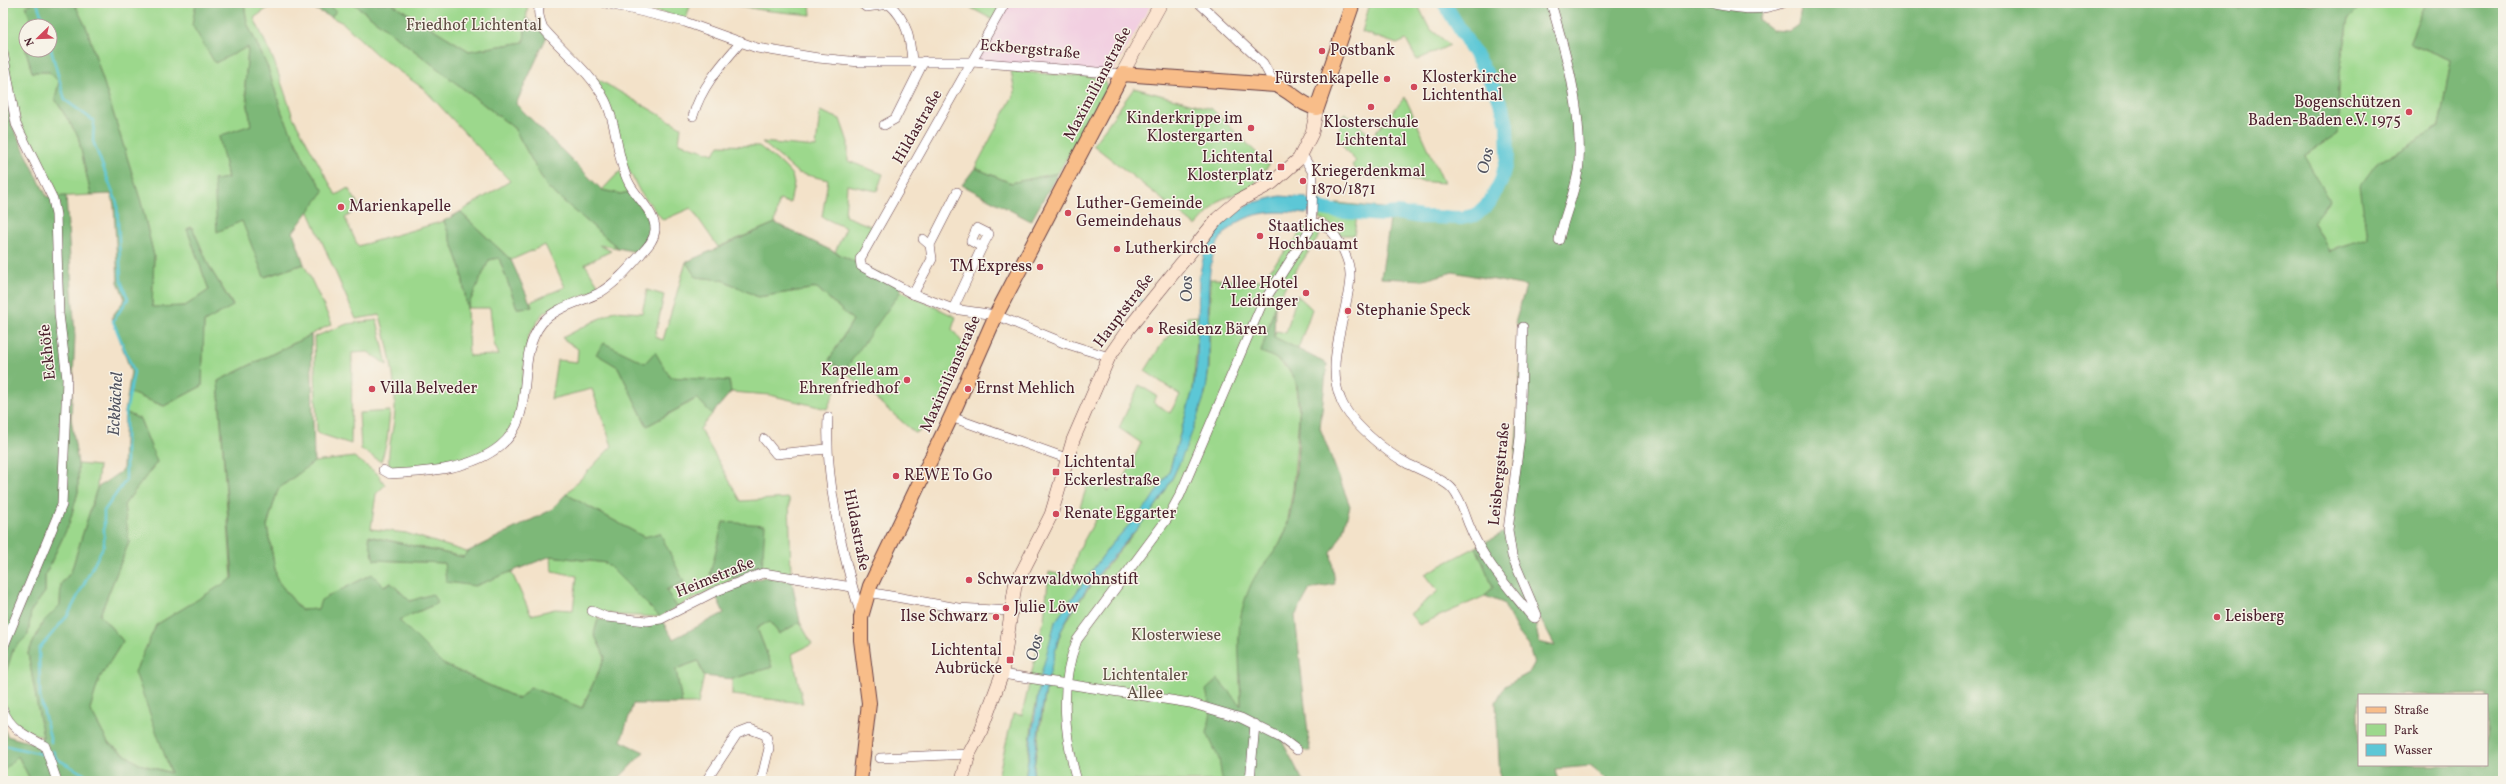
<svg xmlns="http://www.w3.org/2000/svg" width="2506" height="784" viewBox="0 0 2506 784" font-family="Vollkorn,serif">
	<rect width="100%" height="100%" fill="#f7f3e8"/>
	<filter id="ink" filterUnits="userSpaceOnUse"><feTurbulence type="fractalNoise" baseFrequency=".025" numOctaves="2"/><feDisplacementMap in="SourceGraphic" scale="8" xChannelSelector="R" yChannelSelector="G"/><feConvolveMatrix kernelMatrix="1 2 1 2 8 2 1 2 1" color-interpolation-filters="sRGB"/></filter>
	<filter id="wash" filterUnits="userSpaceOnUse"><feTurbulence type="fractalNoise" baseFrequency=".012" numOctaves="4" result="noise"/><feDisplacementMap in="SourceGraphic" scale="16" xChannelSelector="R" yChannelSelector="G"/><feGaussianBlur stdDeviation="0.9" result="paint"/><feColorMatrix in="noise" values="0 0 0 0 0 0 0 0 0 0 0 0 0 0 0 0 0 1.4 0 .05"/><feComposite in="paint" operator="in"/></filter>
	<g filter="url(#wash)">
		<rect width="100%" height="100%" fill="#f3e2c9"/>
		<!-- built -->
		<path fill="#f2cfe1" d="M1005,3h147l-40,70 -140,-11z"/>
		<!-- green -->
		<g fill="#9cd88c" stroke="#737c5c" fill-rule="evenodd">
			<path d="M3,3h31l-8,3 7,20h-7v4l-5,2 11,40h17l10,10 -4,17 23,37 13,59 -37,2 -36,-75 -15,-81z"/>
			<path d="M74,3h122l-3,22 55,22 -3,39 6,40 -32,10 9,42 -10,53 24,-11 23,57 39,-13 28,60 -114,57 14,198 -76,46 2,107 14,41 -33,-9 -31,-21 -18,-34 9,-30 24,-38 -23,-26 29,-73 -5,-37 33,-43 -17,-43 -15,-7 3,-20 36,14 38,-20 2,-64 29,-17 -23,-37 -18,-41 -5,2 22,61 -24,16 -33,2 2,-52 -13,-54 -54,-173z"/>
			<path d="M244,3h31l-21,15 20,43 19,56 43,78 12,-7 12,19 -15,11 13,28 86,-25 17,47 6,40 22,-48 10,-2 18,50 15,-1 -2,-5 35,-15 -20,-42 -34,15 -51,-48 50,-31 -86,-92 -46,-33 -35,-33 -12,-6 5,-6 -12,-8h29l161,125 33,59 71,61 -19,-3 12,6 -26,13 15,24 -57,25 -15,24 -11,83 -18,24 -15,9 -49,16 -37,2 -9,-3c-2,-22 5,-38 6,-58 1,-32 -7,-64 -15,-95l-24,4 -48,-109 16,-19 -17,-26 -25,-52 -14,-45 -21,-45zM467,308h23l4,36 5,11 -30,1z"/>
			<path d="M391,3h137l-4,39 -55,9z"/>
			<path d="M625,3h66l-5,16z"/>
			<path d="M726,3h84l1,12 -50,-5z"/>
			<path d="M962,3h43l-10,18z"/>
			<path d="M1370,3h47l12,25 21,17 -33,15 -11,-20 -9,4 -35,-12z"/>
			<path d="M2364,3h62l-17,40 42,17 -12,67 -63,37 -15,22 6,53 -38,12 -16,-30 -9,-65 34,-23 1,-55 10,-60z"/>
			<path d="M1011,71l92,7 5,9 -50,86 -47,10 -36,-15 40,-76z"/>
			<path d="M587,73l94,54 -2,16 35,11 5,-9 40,1 25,20 8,9 2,9 -4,19 -11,-3 -4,23 -57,24 -27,-39 -28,12 -23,-28 -20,-39 -8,-32z"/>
			<path d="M1134,88l78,21 57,56 -17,22 -32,13 -24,26 -103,-81z"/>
			<path d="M1405,97l39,86 -84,-6 -8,-12 4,-4c-16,-15 -23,-28 -11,-48l27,24z"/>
			<path d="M820,111l20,8 8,23v19l35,13 -6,17 -30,-6 -2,31 28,11 -18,35 -20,-10 11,-24 -24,-11 6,-37 -30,-7 -36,-31 54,5z"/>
			<path d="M620,171l9,21 -9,2 -18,-4z"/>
			<path d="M1319,212l38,4 -3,19h-17l-5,-9 -13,-9z"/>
			<path d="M1307,226l13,9 -34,50 -11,21 -14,46 13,5 15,13 7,12 3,33 -6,74 -7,42 -11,20 -19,25 -17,62 2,80 -5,63h-204l16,-105 14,-48 23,-35 74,-91 15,-27 31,-80 4,-27 1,-89 51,1z"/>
			<path d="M686,262l10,15 27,3 35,17 59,-9 36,32 -24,40 72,-69 55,26 -4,12 13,17 -30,78 -20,9 -71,-62 -17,38 -57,-14 -39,-3 -2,-11 -59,-4 -15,-24 -10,10 -48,-9 21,13 29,59 51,-28 14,16 -12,15 41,72 48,-3 2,77 -81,-1 26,4 -59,29 -11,-16 18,-9 -40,-45 -78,-43 46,-48 -20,-57 -41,10 6,-39 20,2 1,-13 -16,-11 52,-27 28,2 5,-23 17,5 -9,42 8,3z"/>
			<path d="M1297,295l15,14 -14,40 -24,-12 2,-6 10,2z"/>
			<path d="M1199,316l-6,74 -24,82 -20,31 -39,43 -55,76 -22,95 -8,64h-28l16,-67 9,1 22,-96 5,-47 22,5 7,-26 19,-34 -17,-10 9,-27 20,11 17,-16 15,-32 -22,-15 20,-43 18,11 -4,6 17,11 10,-18 -35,-24 16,-26 26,-28z"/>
			<path d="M377,320l10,45 -19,-13 -16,1 -1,91 -34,-11 -3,-96 33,-13z"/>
			<path d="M390,411l-3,30 -6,21 -20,-13 -2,-36z"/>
			<path d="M354,457l24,17 7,11 -9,9 -5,35 35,4 61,19 2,-1 -5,6 -95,-21 5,24 71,3 30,23 36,-15 20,44 24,-6 18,1 4,-34 -25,-5 -1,-15 55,7 54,54 -43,-2 -17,-4 -6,23 11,23 -23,51 -52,-21 -11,12 -76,-35 -44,-44 39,-17 -28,-2 -19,-18 -73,26 -17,1 -24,-30 -10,-54 11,-37 36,-27z"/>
			<path d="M78,464l21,2 -2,22 -26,84 -10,12 -1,21 -17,17 -15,31 15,84 -26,-9 -14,-22v-25l10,-31 15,-15 3,-24 14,-19v-17l24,-51 9,-32z"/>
			<path d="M1476,547l17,40 -8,9 -66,29 -9,-11 28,-23 -13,-17z"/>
			<path d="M770,621l9,13 21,-12 12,22 -20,10 11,49 -71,-8v-16l40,-12 -15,-39z"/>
			<path d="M698,661l6,15 -6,28h-16l-6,-35z"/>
			<path d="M18,756l13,25h-28v-10z"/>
		</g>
		<!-- forest -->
		<g fill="#7db878" stroke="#646c52" fill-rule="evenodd">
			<path d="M34,3h40l13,26 54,173 13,54 -2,51 33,-1 24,-16 -22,-61 5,-2 18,41 23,38 -29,16 -2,64 -38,20 -36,-14 3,-20 -19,-55 13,-18 -7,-17 -4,-77 -3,-11 -20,1 -13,-59 -23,-37 4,-17 -10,-10h-17l-6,-22h24v-24h-17l-7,-20z"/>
			<path d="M196,3h48l3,20 21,45 14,45 25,52 17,26 -31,41 11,32 -40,13 -22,-56 -25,11 -3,-52 14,-2 -9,-42 32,-11 -6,-39 3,-39 -33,16 -23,-38z"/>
			<path d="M302,3h22l12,8 -5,6z"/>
			<path d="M353,3h38l78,48 55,-9 2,-24 21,18 -31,68 86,86 18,4 9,-2c8,11 32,34 20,49 -4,4 -9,7 -13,11l-18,-4 -71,-61 -33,-59z"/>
			<path d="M1443,3h342l-23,9 -3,8 13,10 17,1 9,-6 4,-22h434l3,6 10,-6h115l-15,15 -10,60 -1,55 -34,23 26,44 -17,21 16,30 38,-12 -7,-53 16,-22 63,-37 12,-67 -42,-17 17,-40h77v778h-894l-19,-15 -35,3 3,12h-58l-4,-79 9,-16 24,-13 5,-8 -5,-19 -11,-14 -15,-29 -18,-7 8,-9 -17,-40 32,-17 5,-30 10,-172 -8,-5 11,-37 -73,-14 -29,8 -43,-2 9,-58 -55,-6 2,-11 118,13c24,-3 34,-11 42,-34 2,-7 6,-15 8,-23 11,-48 -42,-114 -62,-156zM1531,602l24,44 -16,-4zM2359,695h128v70h-128z"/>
			<path d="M3,73l9,52 35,72 19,-1 9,140 -4,82 7,46v28l-9,32 -24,51v17l-14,19 -3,24 -15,15 -10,31z"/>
			<path d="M975,168l36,15 47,-10 -27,48 -69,-36z"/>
			<path d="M460,212l51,48 21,47 -15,1 -18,-50 -10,2 -22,48 -6,-40 -17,-47z"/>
			<path d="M775,223l125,61 1,7 -57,80 -15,-11 24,-40 -36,-32 -59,9 -35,-17 -27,-3 -10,-15z"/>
			<path d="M1275,306l-1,31 53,27 -7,64 30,78 -8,28 -11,19 4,31 -25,5 -15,27 15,135 -13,-1 -16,-11 22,42h-78l-3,-2 -3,-20 -12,-26 4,-21 -5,-22 12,-11 23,27c0,-30 -5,-62 0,-91 3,-14 8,-28 15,-40 11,-15 24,-27 30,-45 9,-26 18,-122 10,-148 -6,-16 -20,-25 -35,-30z"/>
			<path d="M311,335l3,127 -36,27 -11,37 10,54 24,30 17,-1 3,-9 51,-26 12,12 7,-3 19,18 22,-7 6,9 -39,17 44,44 76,35 11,-12 52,21 23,-51 -11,-23 4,-15 52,7 11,-7 12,20 51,-26 -10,-21 51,-15 27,4 8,41 -21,12 -9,-13 -13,7 15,39 -40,12 -28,-3 -6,-15 -22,8 6,35h-49l-12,37 23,11 -28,29h-585l-13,-25 -15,15v-46l4,11 25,7 11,-6 -15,-84 15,-31 17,-17 1,-21 10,-12 26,-84 26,-18 2,-58 15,7 17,43 -33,43 5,37 -29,73 23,26 -24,38 -9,30 18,34 31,21 32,9 -36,-101 21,-47 77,-47 -15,-197z"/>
			<path d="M604,343l41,20 10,-11 15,25 59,4 2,11 -19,22 -15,-16 -50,28 -29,-59 -22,-13z"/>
			<path d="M566,494l78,43 16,-4 24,49 -18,8 11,17 -17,10 -54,-54 -55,-7 -76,30 -29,-4 -2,-19 -70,-3 -6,-24 95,21 6,-6 82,-41z"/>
			<path d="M723,522l42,3 -3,45 -26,8 -26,-4z"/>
		</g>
		<!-- water -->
		<path fill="#5cc7d6" stroke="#537380" d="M1280,196l27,2 -1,16c-31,-4 -64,-4 -85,24 -24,32 -4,116 -17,159 -11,35 -25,73 -45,104 -7,11 -17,22 -26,32 -24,29 -52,59 -70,93 -4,8 -6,18 -8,27 -12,41 -18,85 -23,128h-7l16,-106 14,-53 55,-76 39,-43 20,-31 24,-82 4,-28 2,-85 6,-27 17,-26 14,-12 16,-9z"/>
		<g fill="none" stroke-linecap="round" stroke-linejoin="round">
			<!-- stream -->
			<g stroke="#5cc7d6" stroke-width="2.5">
				<path d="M37,3l8,23"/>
				<path d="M50,46l15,54 29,21 -1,20 24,62 4,78 7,18 -15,22 21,51 -8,40v68l-22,31v34l-36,70 -29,34 1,48 11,45"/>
				<path d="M1139,300l3,1"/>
				<path d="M3,745l39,9"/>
				<path d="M53,751l3,6"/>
				<path d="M52,756l44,25"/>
			</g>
			<!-- river -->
			<path stroke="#5cc7d6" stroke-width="14" d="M1298,204l36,7 48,4 15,-2 24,4 41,1 14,-3 14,-13 11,-21 7,-25 -1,-31 -3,-14 -17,-37 -43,-71"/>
		</g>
	</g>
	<g filter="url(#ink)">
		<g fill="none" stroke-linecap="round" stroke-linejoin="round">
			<!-- street casing -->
			<g stroke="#633c43" stroke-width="10">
				<g id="street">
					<path d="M605,3l80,19 72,26 61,10 42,4h112l150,12"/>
					<path d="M861,3l5,4 23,-3c18,16 21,34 23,57"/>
					<path d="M1199,3l64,60 12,22"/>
					<path d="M1551,3c15,51 31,106 28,160 -2,27 -15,51 -20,77"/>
					<path d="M1708,3c26,5 50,10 75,0"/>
					<path d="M3,52l13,72 37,75 3,16 3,99 8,65 -5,126 -59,143"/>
					<path d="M693,116c8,-29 29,-52 48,-74"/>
					<path d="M884,125l11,-6 29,-58"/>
					<path d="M1311,222c5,1 12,2 17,6 11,9 23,35 22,49 -2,39 -26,84 -9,123 9,23 45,52 67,64 13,6 28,12 40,21 11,8 16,28 21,40 13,34 40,63 63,92l3,1 2,-3 -25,-59 -4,-26 12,-93 3,-110"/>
					<path d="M977,228l12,6 -7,13 -11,-6z"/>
					<path d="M923,239l7,6"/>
					<path d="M913,294l19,-35 -2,-14 27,-53"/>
					<path d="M953,309l29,-62"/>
					<path d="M996,315l-43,-6 -40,-15 -52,-28 -1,-7 145,-256"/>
					<path d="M1003,318l61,25 45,14"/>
					<path d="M828,417c-3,66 14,135 33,199"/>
					<path d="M951,417l115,41"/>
					<path d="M764,439l12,15 51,-5"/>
					<path d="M383,470l7,4c35,-2 81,-4 110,-28 39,-31 13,-87 42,-123 13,-16 39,-21 57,-30 17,-10 29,-24 42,-39 6,-7 13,-13 14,-24 1,-17 -19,-33 -26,-47 -13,-25 -11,-57 -24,-83 -15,-29 -42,-48 -62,-72 -3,-8 -7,-18 -2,-25"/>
					<path d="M868,592l90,16 53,3"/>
					<path d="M592,611l14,6 41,4 14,-2 53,-27 49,-19 89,14"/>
					<path d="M1002,674l188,29 51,15 40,20 16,12"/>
					<path d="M3,710c8,20 24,26 42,36l12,35"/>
					<path d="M880,758l89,-4"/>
					<path d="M706,781l31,-47 13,-5 16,6 3,13 -8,33"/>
					<path d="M1077,781c-13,-47 -18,-95 0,-141l90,-121 13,-24 81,-189 48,-75 3,-17 1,-41 -11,-19"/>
					<path d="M1250,781l5,-57"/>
				</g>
			</g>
			<!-- secondary casing -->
			<g stroke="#633c43" stroke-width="14">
				<g id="secondary">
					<path d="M1122,74l39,-71"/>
					<path d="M962,781l7,-27 11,-21 22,-59 13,-88 36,-71 22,-75 36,-83 20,-29 89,-110 20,-17 34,-18 27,-24 13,-26 5,-25"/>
				</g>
			</g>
			<!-- primary casing -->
			<g stroke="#633c43" stroke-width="16">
				<path id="primary" d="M860,781l9,-78 -8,-63v-23l9,-31 81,-169 45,-102 126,-241 153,11c16,5 26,21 42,23l36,-105"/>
			</g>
			<!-- street -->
			<use href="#street" stroke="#fff" stroke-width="9"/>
			<!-- secondary -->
			<use href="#secondary" stroke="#fce5d0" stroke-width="13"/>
			<!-- primary -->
			<use href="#primary" stroke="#f8bd89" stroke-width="14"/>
		</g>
	</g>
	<!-- markers -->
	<g fill="#d1495b" stroke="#f7f3e8" stroke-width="1.5">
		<circle cx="1322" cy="51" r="4"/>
		<circle cx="1387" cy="79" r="4"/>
		<circle cx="1414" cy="87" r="4"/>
		<circle cx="1371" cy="107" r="4"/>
		<circle cx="2409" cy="112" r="4"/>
		<circle cx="1251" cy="128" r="4"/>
		<rect x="1277" y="163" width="8" height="8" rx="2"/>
		<circle cx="1303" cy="181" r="4"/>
		<circle cx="341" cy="207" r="4"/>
		<circle cx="1068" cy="213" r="4"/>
		<circle cx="1260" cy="236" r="4"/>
		<circle cx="1117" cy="249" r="4"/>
		<circle cx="1040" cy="267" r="4"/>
		<circle cx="1306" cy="293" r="4"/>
		<circle cx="1348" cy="311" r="4"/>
		<circle cx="1150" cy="330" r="4"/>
		<circle cx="907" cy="380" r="4"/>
		<circle cx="372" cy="389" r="4"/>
		<circle cx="968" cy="389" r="4"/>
		<rect x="1052" y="468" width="8" height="8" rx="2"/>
		<circle cx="896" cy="476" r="4"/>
		<circle cx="1056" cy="514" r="4"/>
		<circle cx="969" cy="580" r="4"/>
		<circle cx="1006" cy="608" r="4"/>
		<circle cx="996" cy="617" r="4"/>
		<circle cx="2217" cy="617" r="4"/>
		<rect x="1006" y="656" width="8" height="8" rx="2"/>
	</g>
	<g text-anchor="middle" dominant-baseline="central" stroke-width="3" stroke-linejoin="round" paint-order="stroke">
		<!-- park labels -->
		<g font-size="16" fill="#5e4d43" stroke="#f7f3e8">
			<text x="474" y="26">Friedhof Lichtental</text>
			<text x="1176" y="636">Klosterwiese</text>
			<text x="1145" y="676">Lichtentaler<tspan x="1145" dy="18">Allee</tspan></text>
		</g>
		<!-- street labels -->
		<g font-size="16" fill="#4a1f2b" stroke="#f7f3e8">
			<text transform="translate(1030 50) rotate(5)">Eckbergstraße</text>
			<text transform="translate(1098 84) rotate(-62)">Maximilianstraße</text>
			<text transform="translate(918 127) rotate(-60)">Hildastraße</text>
			<text transform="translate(1124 311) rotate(-53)">Hauptstraße</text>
			<text transform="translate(48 352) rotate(-96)">Eckhöfe</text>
			<text transform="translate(951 374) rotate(-66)">Maximilianstraße</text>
			<text transform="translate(1500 474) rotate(-84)">Leisbergstraße</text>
			<text transform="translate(856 530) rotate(79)">Hildastraße</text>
			<text transform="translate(715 578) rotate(-22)">Heimstraße</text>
		</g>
		<!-- poi labels -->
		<g font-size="16" fill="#4a1f2b" stroke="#f7f3e8" text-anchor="start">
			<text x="1330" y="51">Postbank</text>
			<text x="1422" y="78">Klosterkirche<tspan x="1422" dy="18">Lichtenthal</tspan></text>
			<text x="1379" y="79" text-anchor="end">Fürstenkapelle</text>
			<text x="2401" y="103" text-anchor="end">Bogenschützen<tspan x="2401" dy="18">Baden-Baden e.V. 1975</tspan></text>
			<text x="1243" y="119" text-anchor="end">Kinderkrippe im<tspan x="1243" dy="18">Klostergarten</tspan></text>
			<text x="1371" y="123" text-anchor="middle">Klosterschule<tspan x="1371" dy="18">Lichtental</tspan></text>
			<text x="1273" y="158" text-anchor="end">Lichtental<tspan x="1273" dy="18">Klosterplatz</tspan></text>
			<text x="1311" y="172">Kriegerdenkmal<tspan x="1311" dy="18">1870/1871</tspan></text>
			<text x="1076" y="204">Luther-Gemeinde<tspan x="1076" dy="18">Gemeindehaus</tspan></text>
			<text x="349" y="207">Marienkapelle</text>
			<text x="1268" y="227">Staatliches<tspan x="1268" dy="18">Hochbauamt</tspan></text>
			<text x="1125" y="249">Lutherkirche</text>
			<text x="1032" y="267" text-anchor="end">TM Express</text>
			<text x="1298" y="284" text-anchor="end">Allee Hotel<tspan x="1298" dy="18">Leidinger</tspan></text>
			<text x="1356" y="311">Stephanie Speck</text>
			<text x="1158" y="330">Residenz Bären</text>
			<text x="899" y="371" text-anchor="end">Kapelle am<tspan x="899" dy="18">Ehrenfriedhof</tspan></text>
			<text x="380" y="389">Villa Belveder</text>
			<text x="976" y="389">Ernst Mehlich</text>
			<text x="1064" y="463">Lichtental<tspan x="1064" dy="18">Eckerlestraße</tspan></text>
			<text x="904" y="476">REWE To Go</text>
			<text x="1064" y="514">Renate Eggarter</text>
			<text x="977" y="580">Schwarzwaldwohnstift</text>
			<text x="1014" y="608">Julie Löw</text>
			<text x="988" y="617" text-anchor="end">Ilse Schwarz</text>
			<text x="2225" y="617">Leisberg</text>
			<text x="1002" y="651" text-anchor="end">Lichtental<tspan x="1002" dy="18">Aubrücke</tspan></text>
		</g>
		<!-- water labels -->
		<g font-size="17" font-style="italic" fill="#4f515e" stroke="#f7f3e8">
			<text transform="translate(1486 161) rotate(-76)">Oos</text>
			<text transform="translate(1187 289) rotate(-90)">Oos</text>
			<text transform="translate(116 404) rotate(-87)">Eckbächel</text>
			<text transform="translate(1035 648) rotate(-75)">Oos</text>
		</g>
	</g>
	<!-- margin -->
	<rect width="2506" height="784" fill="none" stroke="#f7f3e8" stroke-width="16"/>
	<!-- legend -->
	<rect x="2358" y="694" width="130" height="72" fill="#f7f3e8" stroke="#b29e9c"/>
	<rect x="2366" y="707" width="20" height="6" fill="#f8bd89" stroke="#b29e9c"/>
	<text x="2394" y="714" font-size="12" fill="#4a1f2b">Straße</text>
	<rect x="2366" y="724" width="20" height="12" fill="#9cd88c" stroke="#b29e9c"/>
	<text x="2394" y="734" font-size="12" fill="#4a1f2b">Park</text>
	<rect x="2366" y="744" width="20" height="12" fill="#5cc7d6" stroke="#b29e9c"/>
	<text x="2394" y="754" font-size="12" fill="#4a1f2b">Wasser</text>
	<!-- north arrow -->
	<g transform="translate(38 38) rotate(247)"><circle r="19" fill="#f7f3e8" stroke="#b29e9c"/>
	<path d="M0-3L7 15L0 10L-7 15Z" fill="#d1495b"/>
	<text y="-6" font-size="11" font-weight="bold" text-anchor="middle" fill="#4a1f2b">N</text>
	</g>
</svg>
